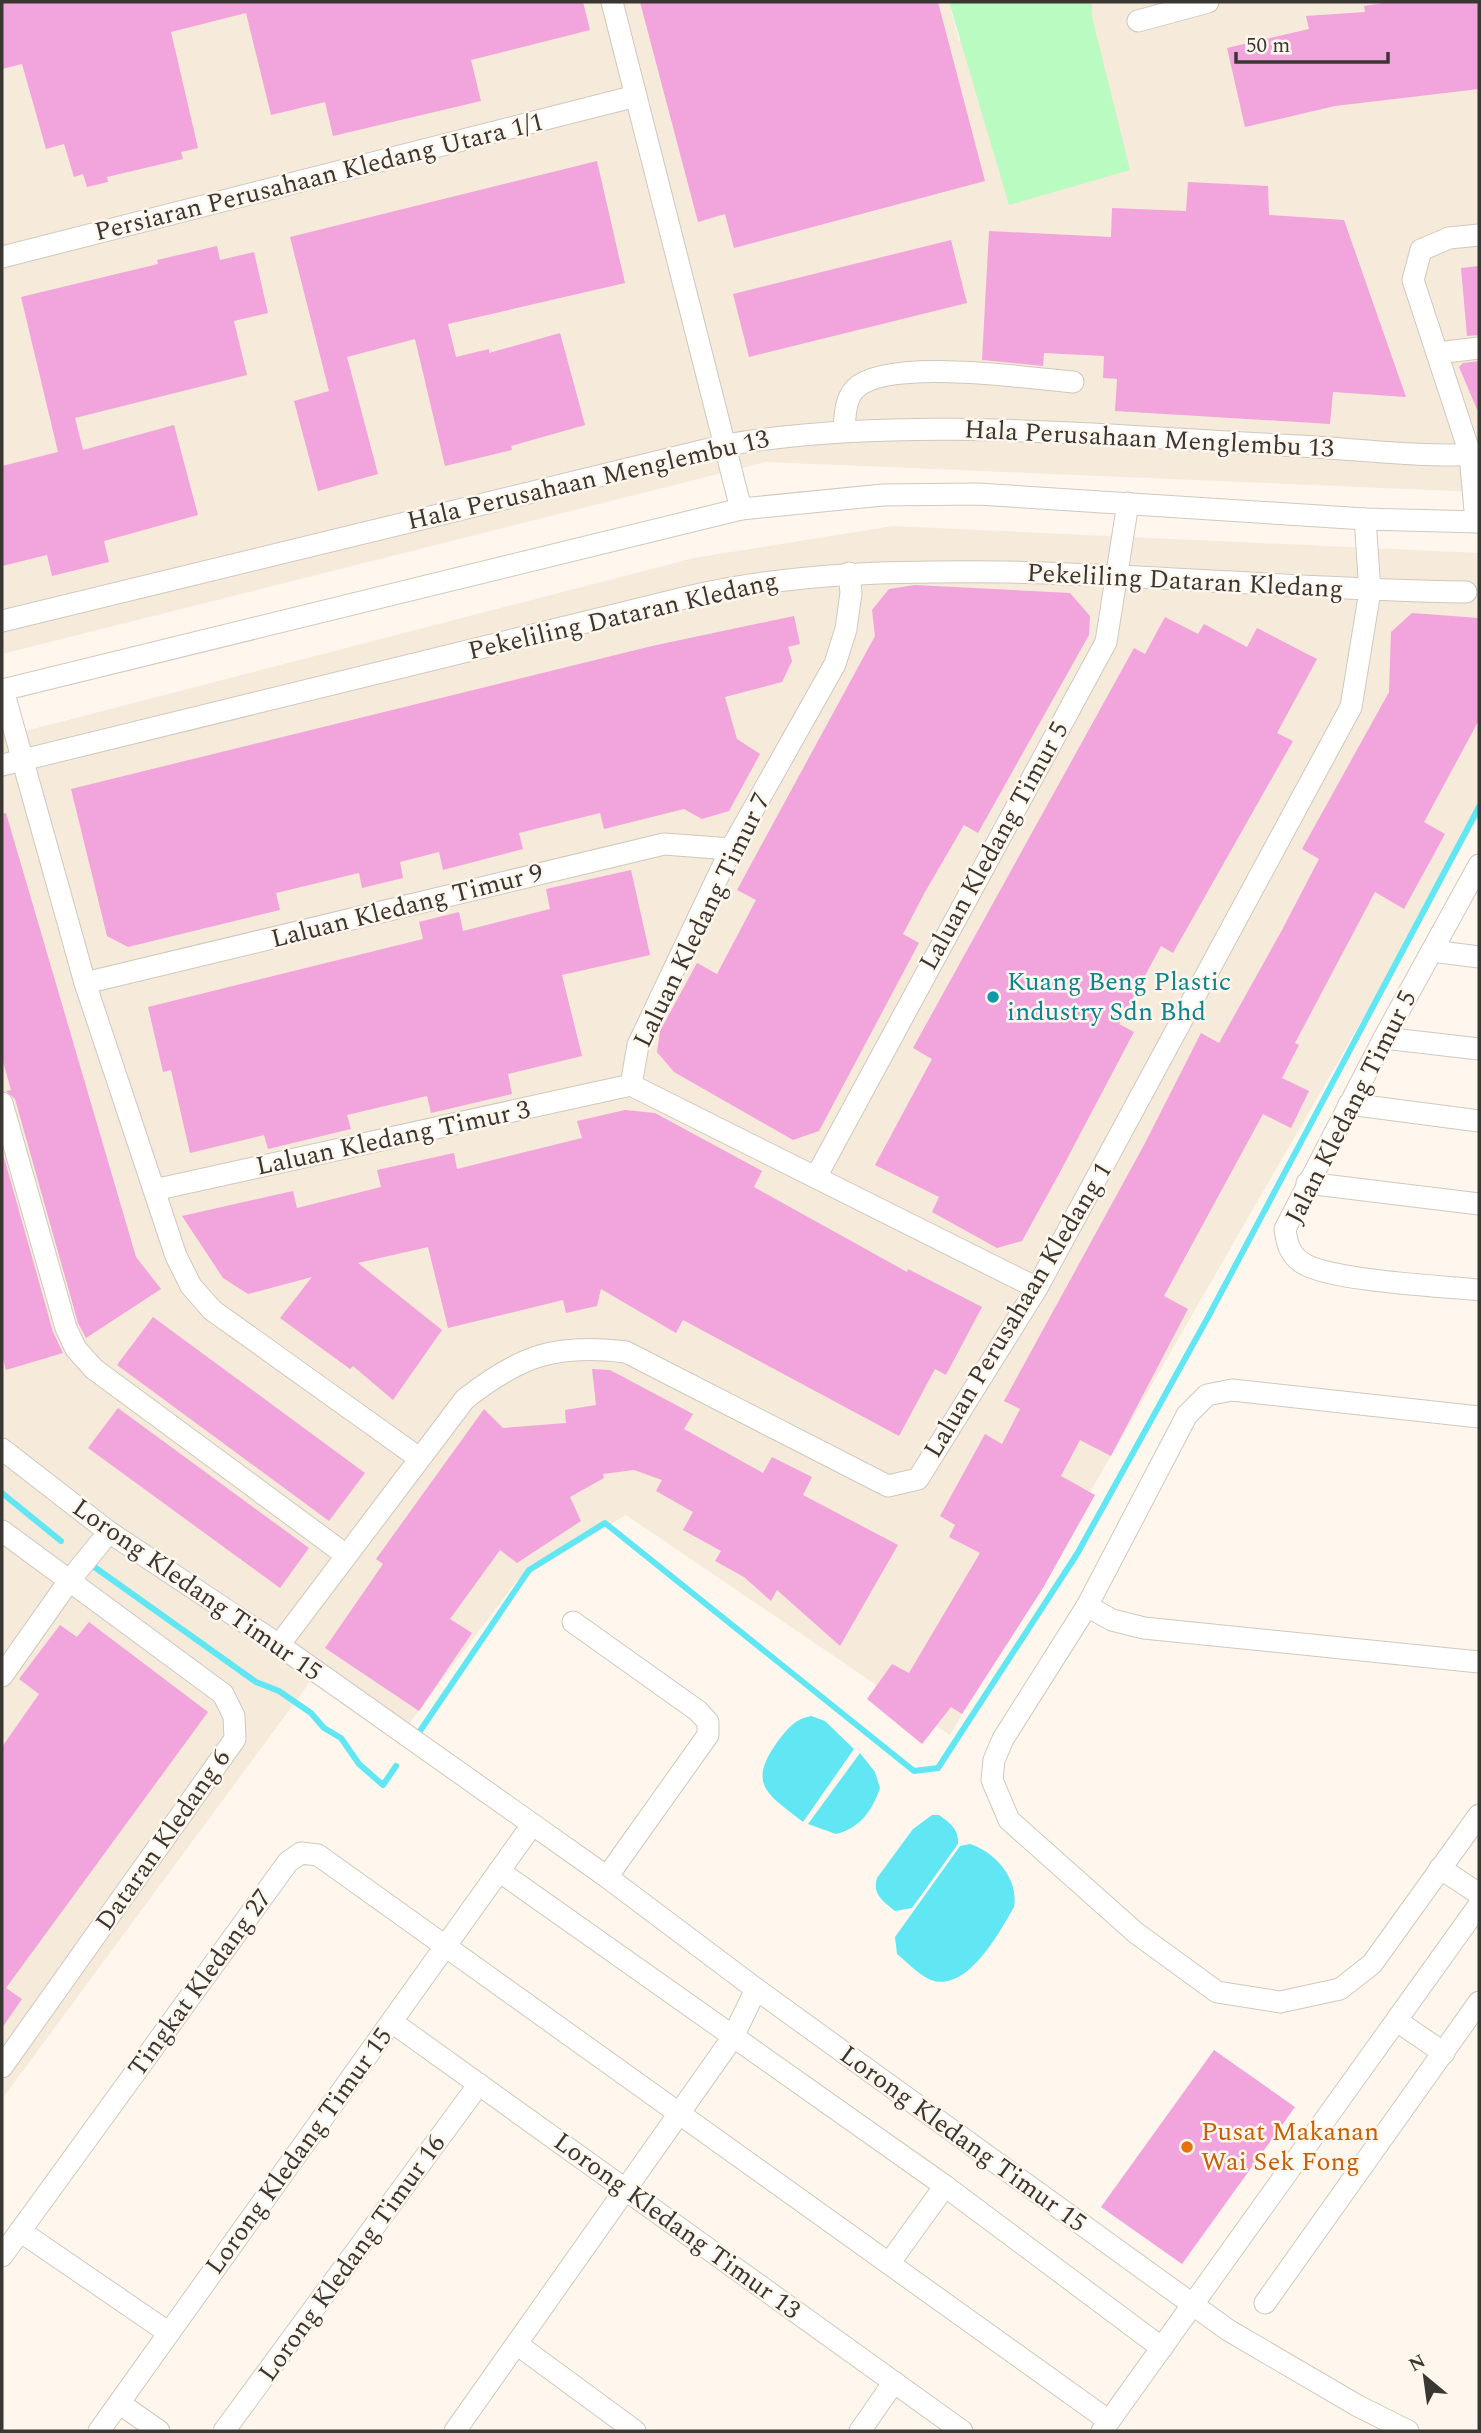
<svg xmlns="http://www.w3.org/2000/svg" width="1481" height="2433" viewBox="0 0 1481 2433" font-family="Spectral,serif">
	<rect width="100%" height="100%" fill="#fff7ed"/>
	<!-- built -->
	<g fill="#f6eada">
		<path d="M2,2h947l10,39 133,-24v-15h387v490l-713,-30 -764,192z"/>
		<path d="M893,526l586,27v264l-529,918 -324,-220 -110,67 -114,151 -89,-55 -311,421v-1362l692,-179z"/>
	</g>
	<!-- green -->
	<path fill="#bafbc2" d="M949,2h143v15l38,153 -121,35z"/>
	<!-- water -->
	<g fill="#61e6f3">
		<path d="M811,1716l14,5 29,28 -51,73c-35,-28 -57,-37 -25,-81 10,-13 17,-22 33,-25z"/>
		<path d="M860,1753l15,19 5,16c-8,23 -20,40 -44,46l-28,-10z"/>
		<path d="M932,1815h7c11,8 20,14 19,29l-46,64 -17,3c-12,-10 -23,-17 -18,-33l36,-49z"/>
		<path d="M970,1844c26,8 49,36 44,63 -15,26 -47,86 -83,73 -12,-5 -24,-18 -34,-26l-2,-17 65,-91z"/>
	</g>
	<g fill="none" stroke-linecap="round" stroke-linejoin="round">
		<!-- stream -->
		<g stroke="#61e6f3" stroke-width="6">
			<path d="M2,1493l59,48"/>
			<path d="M93,1566l163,116 23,9 32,22 13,15 17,10 18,26 24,21 13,-19"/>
			<path d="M420,1731l109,-161 76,-47 309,248 24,-3 139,-214 130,-235 272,-512"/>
		</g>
	</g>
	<!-- building -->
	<g fill="#f2a4dc">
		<path d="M2,2h581l7,28 -119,30 10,41 -148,35 -8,-34 -54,13 -25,-102 -75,19 27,116 -17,4 2,7 -76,18 1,5 -21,5 -4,-13 -9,3 -10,-33 -18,5 -24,-85 -20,5z"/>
		<path d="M640,2h298l47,179 -251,67 -9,-34 -27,8z"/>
		<path d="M1390,2h89v87l-144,17 -90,21 -18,-79 82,-19 -3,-13 59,-4 -1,-6z"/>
		<path d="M597,161l28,122 -177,41 8,33 33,-8v4l71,-20 25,92 -74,21 1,4 -67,16 -30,-127 -68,18 31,117 -60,17 -24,-90 35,-10 -39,-154z"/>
		<path d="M1188,182l80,4 1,29 75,5 62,177 -73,-5 -3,32 -215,-13 2,-32 -14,-1 1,-22 -60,-3 -1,13 -61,-6 7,-129 122,6 1,-29 74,3z"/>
		<path d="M951,240l16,63 -218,54 -16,-63z"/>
		<path d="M217,246l3,14 34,-8 14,61 -34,8 13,54 -172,43 8,32 91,-25 24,90 -94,26 5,21 -57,14 -5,-21 -45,11v-100l56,-14 -37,-155 137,-33 -1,-4z"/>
		<path d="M1479,266v69l-12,1 -6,-68z"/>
		<path d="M1479,361v53l-20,-47 4,-4z"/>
		<path d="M915,585l155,8 20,23 -1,19 -111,198 -14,-8 -39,67 -22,42 16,9 -100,188 -26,9 -119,-68 -17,-20 3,-21 37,-68 20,11 39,-74 -19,-10 138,-254 -3,-26 17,-21z"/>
		<path d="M1412,613l67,5v102l-55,102 21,12 -41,75 -29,-17 -80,151 4,2 -17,33 27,13 -18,37 -28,-14 -99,182 24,13 -77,147 -31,-16 -19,36 34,19 -52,93 -81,126 -11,-7 -29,37 -55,-45 25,-35 17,9 71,-120 -31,-16 6,-12 -15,-9 45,-82 17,10 18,-35 -16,-8 140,-256 57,-112 18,10 63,-113 37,-71 -17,-10 87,-157 2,-60z"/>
		<path d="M794,616l6,28 -12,3 4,14 -10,21 -57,15 12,42 23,15 -31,57 -27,8 -18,-10 -80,20 -4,-16 -81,20 4,16 -80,21 -4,-18 -39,10 3,16 -41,10 -3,-15 -83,20 4,17 -152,37 -21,-11 -36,-147 581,-143z"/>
		<path d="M1165,617l33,17 6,-10 43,23 10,-19 60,31 -40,74 16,8 -120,212 -12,-7 -42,78 15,8 -75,142 -37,67 -25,7 -65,-36 7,-15 -64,-32 57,-106 -19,-11 221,-400 11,6z"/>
		<path d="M6,813l130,444 25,32 -75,49 -8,-15 -63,-224 -9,-8 5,-1 -9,-32v-244z"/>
		<path d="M631,870l19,85 -88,20 20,81 -74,18 4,20 -81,19 -4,-17 -80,19 4,14 -83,20 -4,-14 -74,18 -19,-83 -8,2 -15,-65 275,-68 -4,-17 40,-10 4,19 87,-22 -4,-20z"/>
		<path d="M625,1110l30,3 107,58 -8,16 153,85 1,-3 74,38 -36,68 -11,-6 -36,67 -216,-116 -7,13 -75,-44 -4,17 -31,7 -3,-13 -115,28 -20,-81 -70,16 84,67 -49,70 -40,-34 -3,3 -70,-51 32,-41 -64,17 -25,-16 -41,-62 111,-25 4,17 84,-21 -4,-17 77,-17 3,16 125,-31 -5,-17z"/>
		<path d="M2,1150l51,182 10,21 -57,17 -4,-15z"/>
		<path d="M153,1317l212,156 -36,48 -212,-156z"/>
		<path d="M592,1369l18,1 83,44 -9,15 79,44 9,-16 40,20 -9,18 95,50 -58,101 -63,-56 -6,11 -27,-24 -29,-16 6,-10 -38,-21 10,-18 -37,-21 6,-11 -28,-10 -31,4 1,4 -34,19 11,24 -64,42 -17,-13 -50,69 22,14 -53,78 -94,-63 58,-84 -7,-5 108,-150 19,19 63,-5 -1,-13 31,-5z"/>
		<path d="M118,1408l191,140 -29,40 -192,-140z"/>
		<path d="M89,1622l119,90 -202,276 16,11 -20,29v-281l37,-53 -20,-15 41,-54 17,12z"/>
		<path d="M1214,2050l81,57 -113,157 -81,-57z"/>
	</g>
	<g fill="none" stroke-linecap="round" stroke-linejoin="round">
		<!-- minor casing -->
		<g stroke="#cfc8be" stroke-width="23">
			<g id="minor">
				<path d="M612,2l129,507"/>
				<path d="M1138,21l70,-19"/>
				<path d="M2,257l634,-161"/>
				<path d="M1437,353l42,-5"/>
				<path d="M844,430c1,-13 1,-31 11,-41 31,-32 173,-11 218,-7"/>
				<path d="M1476,522l-6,-68 -57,-174 8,-30 28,-12 30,-3"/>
				<path d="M849,573l2,20 -5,36 -11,35 -104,185 -93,196 -7,40 406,203"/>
				<path d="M2,621l724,-176c184,-31 386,-8 573,1 58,3 123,12 180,8"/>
				<path d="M2,690l739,-181 142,-14 95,-1 387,25 114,3"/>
				<path d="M3,690l82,293 91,273 15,30 21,24 207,148"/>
				<path d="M2,765l690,-169c106,-24 206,-25 315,-24 153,3 306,18 459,20"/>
				<path d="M1479,865l-95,173 -99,191c2,14 4,24 16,33 26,19 141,24 178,28"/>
				<path d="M1432,951l47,6"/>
				<path d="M85,983l579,-139 67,5"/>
				<path d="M1384,1038l95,11"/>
				<path d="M2,1103l64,225 10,21 18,20 252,186"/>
				<path d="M1349,1104l130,17"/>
				<path d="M817,1175l289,-533 22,-139"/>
				<path d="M1307,1183l172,21"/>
				<path d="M154,1190l477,-105"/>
				<path d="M1479,1417l-247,-27 -25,5 -20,20 -100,191 -84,133 -9,21 -2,20 17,40 127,113 81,59 63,10 60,-13 32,-25 107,-149"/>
				<path d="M2,1449l107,83 170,113 328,232 149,112 472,341 130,76 50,25"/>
				<path d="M2,1531l221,163 11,22 1,23 -233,328"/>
				<path d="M1087,1606l25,14 32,8 335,34"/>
				<path d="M573,1622l125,89 10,11v13l-101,142"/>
				<path d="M279,1645l186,-246c55,-43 90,-56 161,-47l262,134 30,-7 119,-191 314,-581 19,-116 -5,-72"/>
				<path d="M2,1676l67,-95 40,-49"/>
				<path d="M1440,1868l39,26"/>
				<path d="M499,1871l446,315 217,162"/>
				<path d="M1397,2021l47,32"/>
				<path d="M392,2022l570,409"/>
				<path d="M20,2231l149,102"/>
				<path d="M2,2256l286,-394 13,-9 17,2 791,566"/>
				<path d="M890,2262l55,-76"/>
				<path d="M1265,2303l214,-301"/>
				<path d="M518,2345l117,86"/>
				<path d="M119,2403l40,28"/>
				<path d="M99,2431l433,-606"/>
				<path d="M224,2431l255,-347"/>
				<path d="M455,2431l278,-394 23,-48"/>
				<path d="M860,2431l34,-49"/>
				<path d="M1102,2431l377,-526"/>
			</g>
		</g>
		<!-- minor -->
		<use href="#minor" stroke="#fff" stroke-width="21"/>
	</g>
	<!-- markers -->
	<circle fill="#0f9aa8" stroke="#fff7ed" stroke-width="2.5" cx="993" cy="997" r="7"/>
	<circle fill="#e8710a" stroke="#fff7ed" stroke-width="2.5" cx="1187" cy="2147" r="7"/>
	<g text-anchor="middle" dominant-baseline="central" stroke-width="5" stroke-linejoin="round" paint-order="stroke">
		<!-- street labels -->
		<g font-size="26" fill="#3a3733" stroke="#fff7ed">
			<text transform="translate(319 177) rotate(-14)">Persiaran Perusahaan Kledang Utara 1/1</text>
			<text transform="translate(1149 439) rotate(3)">Hala Perusahaan Menglembu 13</text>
			<text transform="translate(588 480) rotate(-13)">Hala Perusahaan Menglembu 13</text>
			<text transform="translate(1185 581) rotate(3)">Pekeliling Dataran Kledang</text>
			<text transform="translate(623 616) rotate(-13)">Pekeliling Dataran Kledang</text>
			<text transform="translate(994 846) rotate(-61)">Laluan Kledang Timur 5</text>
			<text transform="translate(407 906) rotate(-14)">Laluan Kledang Timur 9</text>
			<text transform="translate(702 920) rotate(-64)">Laluan Kledang Timur 7</text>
			<text transform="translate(1351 1107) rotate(-63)">Jalan Kledang Timur 5</text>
			<text transform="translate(393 1138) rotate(-12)">Laluan Kledang Timur 3</text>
			<text transform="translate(1018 1310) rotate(-59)">Laluan Perusahaan Kledang 1</text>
			<text transform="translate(197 1590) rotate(35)">Lorong Kledang Timur 15</text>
			<text transform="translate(163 1840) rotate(-55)">Dataran Kledang 6</text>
			<text transform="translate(200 1983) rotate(-54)">Tingkat Kledang 27</text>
			<text transform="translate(963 2139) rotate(36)">Lorong Kledang Timur 15</text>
			<text transform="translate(299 2151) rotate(-54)">Lorong Kledang Timur 15</text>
			<text transform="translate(677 2226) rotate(36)">Lorong Kledang Timur 13</text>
			<text transform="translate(352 2258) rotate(-54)">Lorong Kledang Timur 16</text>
		</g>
		<!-- culture labels -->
		<g font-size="26" fill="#0d838f" stroke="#fff7ed" text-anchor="start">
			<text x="1007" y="982">Kuang Beng Plastic<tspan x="1007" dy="30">industry Sdn Bhd</tspan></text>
		</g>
		<!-- food labels -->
		<g font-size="26" fill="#c56008" stroke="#fff7ed" text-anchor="start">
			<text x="1201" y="2132">Pusat Makanan<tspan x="1201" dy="30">Wai Sek Fong</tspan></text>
		</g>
	</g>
	<!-- border -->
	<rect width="1481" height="2433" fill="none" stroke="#3a3733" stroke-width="7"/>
	<!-- north arrow -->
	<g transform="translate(1425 2377) rotate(331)" stroke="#fff7ed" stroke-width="5" paint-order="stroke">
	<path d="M0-5L12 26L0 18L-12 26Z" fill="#3a3733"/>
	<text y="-10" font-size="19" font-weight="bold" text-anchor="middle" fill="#3a3733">N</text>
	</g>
	<!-- scale -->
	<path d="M1236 52v10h152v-10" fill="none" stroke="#3a3733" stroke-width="3.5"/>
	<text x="1246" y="52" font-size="21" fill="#3a3733" stroke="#fff7ed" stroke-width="5" paint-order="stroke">50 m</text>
</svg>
